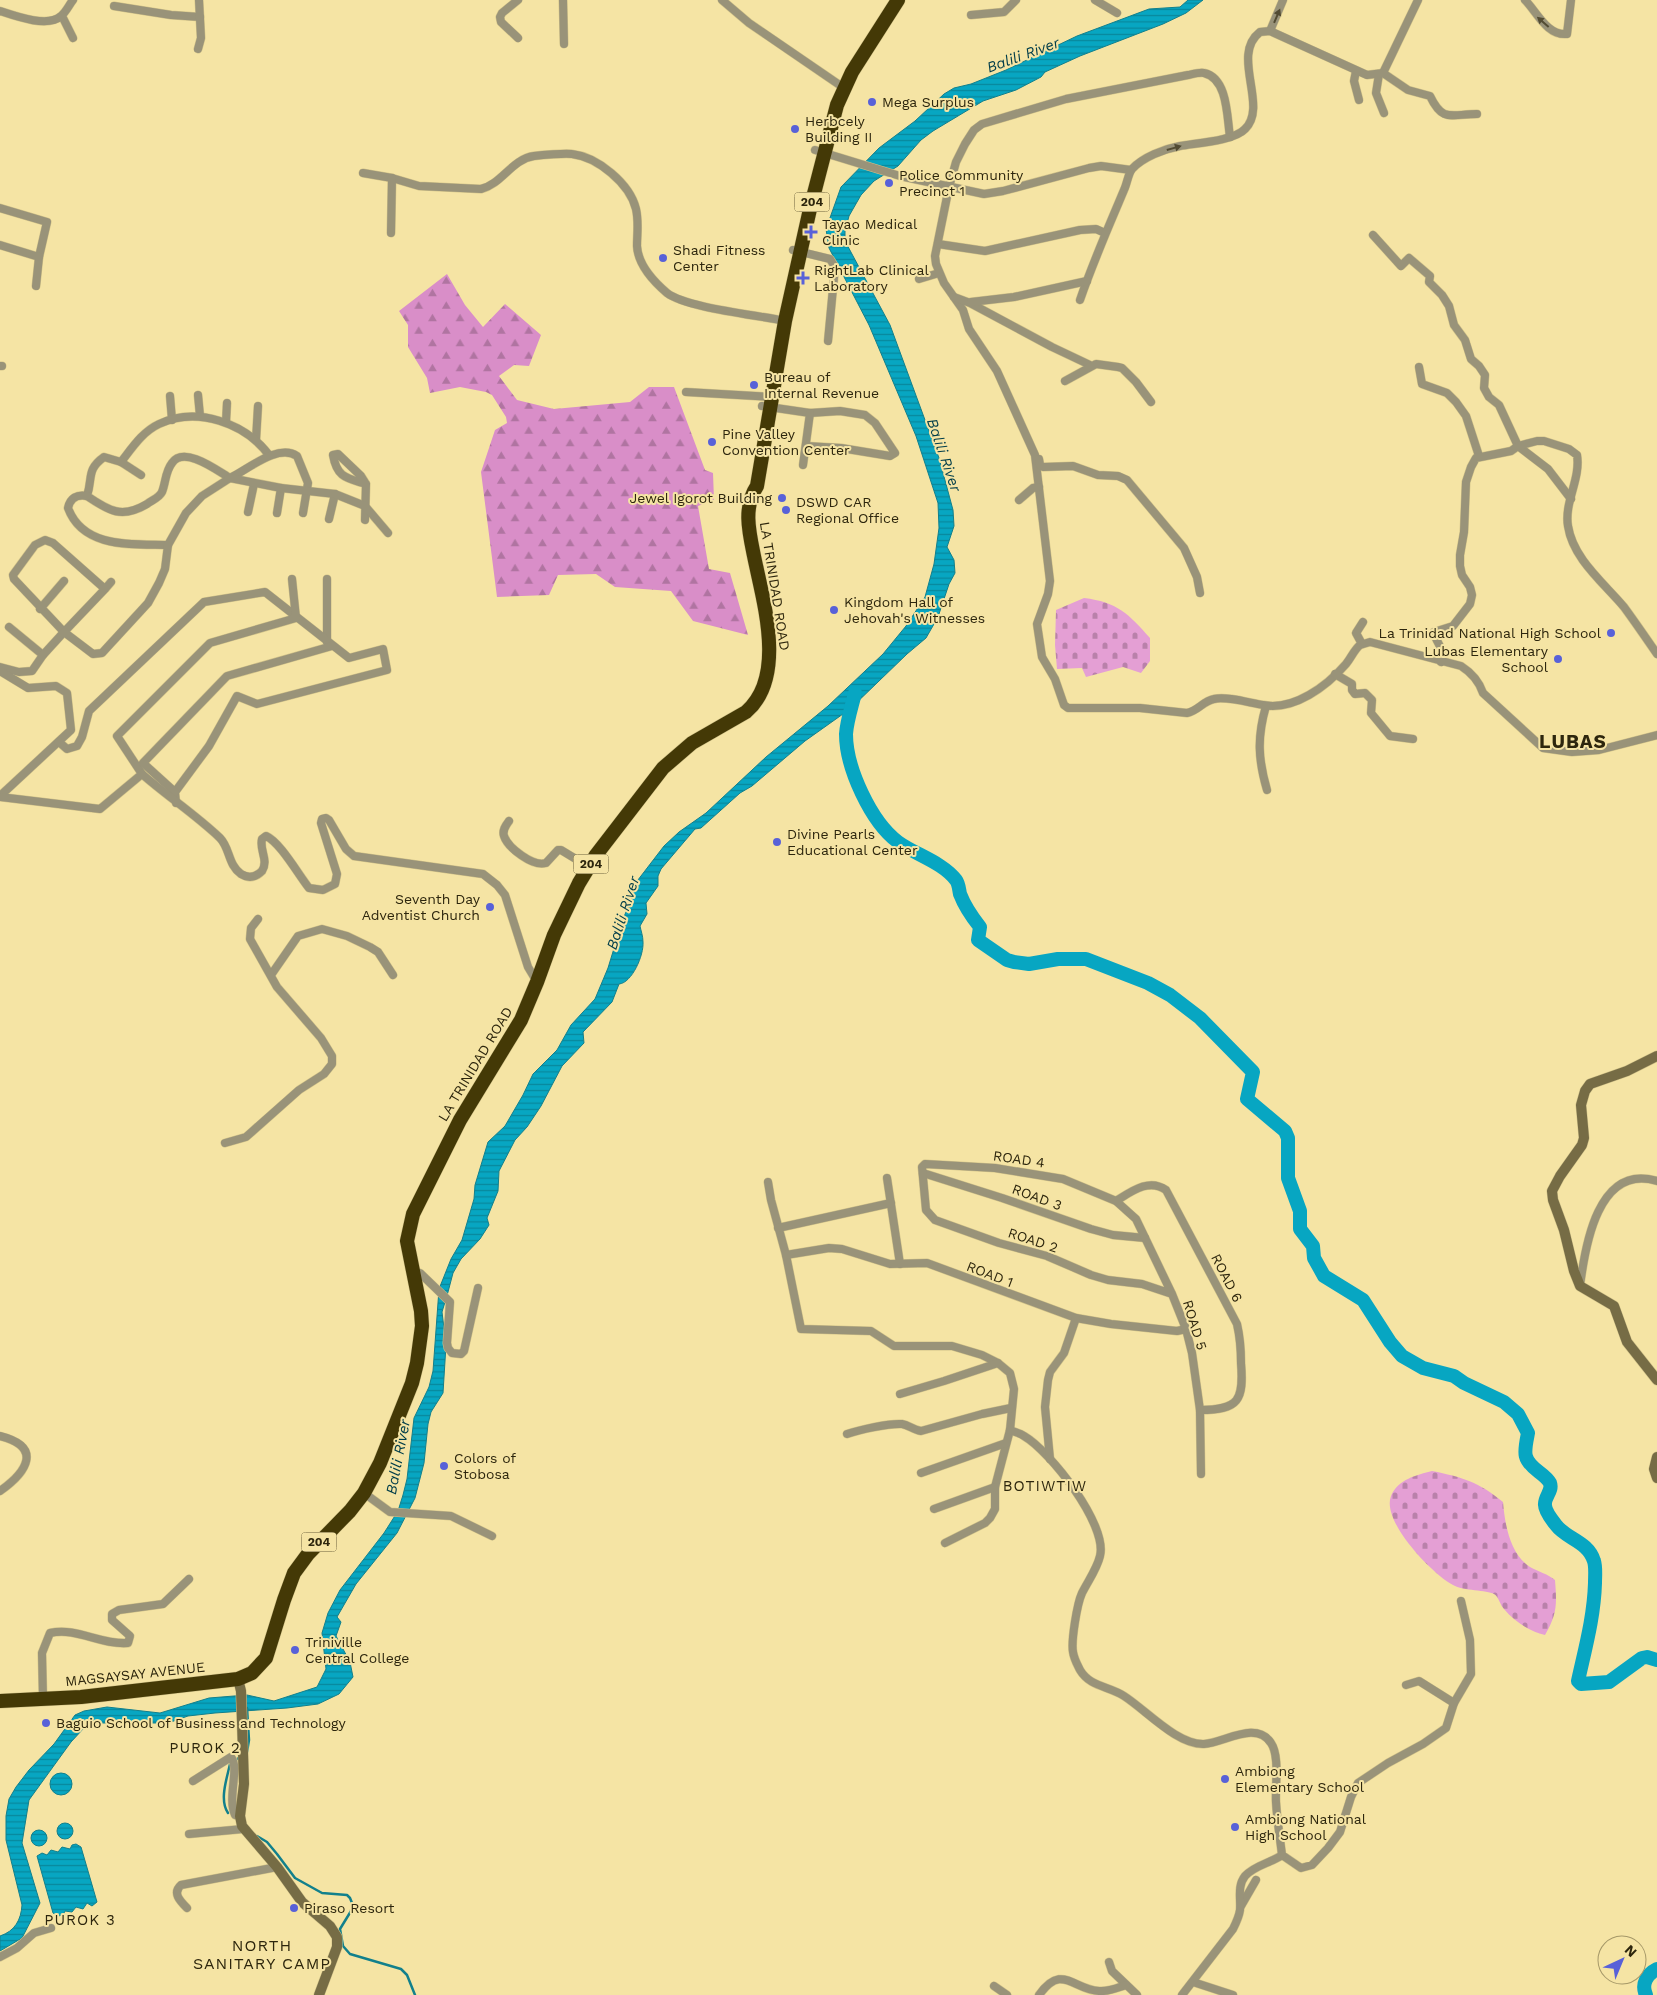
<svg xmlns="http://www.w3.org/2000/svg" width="1657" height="1995" viewBox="0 0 1657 1995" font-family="'Work Sans',sans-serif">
	<defs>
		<pattern id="forest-firs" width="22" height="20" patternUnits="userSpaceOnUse" patternTransform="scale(1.25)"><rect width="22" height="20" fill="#d98ec8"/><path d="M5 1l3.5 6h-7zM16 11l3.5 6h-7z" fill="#b074a1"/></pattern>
		<pattern id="cemetery-stones" width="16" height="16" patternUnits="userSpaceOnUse" patternTransform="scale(1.25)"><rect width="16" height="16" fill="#e49fd4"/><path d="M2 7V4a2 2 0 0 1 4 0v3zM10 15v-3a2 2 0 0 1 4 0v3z" fill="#b981aa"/></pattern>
		<pattern id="water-rules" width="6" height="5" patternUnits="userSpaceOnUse" patternTransform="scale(1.25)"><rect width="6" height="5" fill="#07a6c2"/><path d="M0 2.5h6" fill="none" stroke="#08879c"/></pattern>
	</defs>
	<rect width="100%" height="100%" fill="#f5e4a4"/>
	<!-- forest -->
	<path fill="url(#forest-firs)" d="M447,274l18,31 18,22 22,-23 36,31 -12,31 -15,-1 -15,11 18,24 37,9 76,-7 19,-15h25l31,83 8,3 1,27 -16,6 11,63 21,4 18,62 -55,-14 -22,-30 -56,-4 -19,-13 -38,1 -9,20 -52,2 -16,-125 14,-42 12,-7 -1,-6 -14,-22 -6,-3 -26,-5 -30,6 -3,-15 -19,-31v-22l-9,-14z"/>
	<!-- cemetery -->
	<g fill="url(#cemetery-stones)">
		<path d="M1084,598c33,4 45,16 66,40v23l-9,12 -18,-6 -37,10 -4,-9 -25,1 -2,-24 1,-35z"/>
		<path d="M1432,1471c30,6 47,11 71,31 2,23 7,52 27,65 9,5 18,7 25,13 2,25 2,34 -10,55 -16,-4 -30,-13 -41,-26 -4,-4 -5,-12 -10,-15 -7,-4 -31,-3 -41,-9 -21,-11 -72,-64 -62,-89 7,-17 26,-21 41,-25z"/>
	</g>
	<!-- water -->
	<g fill="url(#water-rules)" stroke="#12808c">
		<path d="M1188,0h15l-17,13 -23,11 -83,32 -35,16 -4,5 -25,13 -33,11 -50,30 -12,9 -23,26 -24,15 -13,14 -12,21 -4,15v10l45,84 49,133 14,52 1,16 -7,21 7,13 1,13 -6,11 -11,33 -12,21 -19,16 -57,55 -45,32 -53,45 -12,7 -39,35 -6,1 -34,40 -3,7v10l-12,17 1,11 -7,12c1,5 3,10 3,16 1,13 -11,41 -24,42l-7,18 -29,30 1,11 -22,23 -21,40 -14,21 -12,13 -16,31 -1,20 -11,27 2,7 -9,14 -19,20 -8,14 -5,19 -6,20 4,33 -3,48 -12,19 -3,12 -4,39 -9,35 -18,35 -41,51 -19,33 4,5 -5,14 14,26 3,15 -14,17 -21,10 -31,4 -72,5 -27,3 -20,7h-74l-11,6 -12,13 -42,58 -7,43 18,60 -18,35 -22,13v-15c15,-5 21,-16 22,-31l-16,-65v-24l3,-17 7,-12 13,-17 25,-26 21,-29 9,-4 23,-4 53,6 49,-15 25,-2 13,-1 27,6 43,-14 9,-18 -4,-36 6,-20 12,-23 44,-57 14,-22 5,-16 4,-16 7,-61 15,-31 4,-16 6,-82 12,-30 11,-19 12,-41 1,-14 13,-43 17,-16 18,-31 10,-21 24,-24 14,-25 24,-26 13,-31 15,-49 9,-21 -1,-9 33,-43 15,-14 27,-19 60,-56 62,-51 55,-52 23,-28 19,-29 9,-33 5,-36 -1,-25 -22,-67 -47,-111 -40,-77 -3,-19 15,-42 38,-39 36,-27 29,-27 10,-6 17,-4 35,-14 71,-34 72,-27 31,-2z"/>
		<circle cx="61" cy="1784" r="11"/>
		<circle cx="65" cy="1831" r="8"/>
		<circle cx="39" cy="1838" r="8"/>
		<path d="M76,1844l5,3 16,55 -5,4 -5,-3 -4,6 -7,-2 -4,5 -7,-1 -2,4 -5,1 -5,-3 -16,-57 5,-3 5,2 4,-5 7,2 4,-5 8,2 2,-4z"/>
	</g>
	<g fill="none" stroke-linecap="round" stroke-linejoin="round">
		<!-- stream -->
		<g stroke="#12808c" stroke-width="2.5">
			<path d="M247,1752l2,-12 -2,-32"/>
			<path d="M228,1813c-9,-13 -1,-35 2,-49l10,-7"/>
			<path d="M257,1836l10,6 10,12 18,24 27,15 25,2 3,3 2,5 -1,8 -11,18 3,17 7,8 51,15 6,6 8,20"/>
		</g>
		<!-- river -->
		<g stroke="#07a6c2" stroke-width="14">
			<path d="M855,693c-3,13 -8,27 -9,41 0,34 25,88 52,108 18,13 44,20 58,38 3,4 3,10 4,14 5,13 12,23 20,33l-2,13 29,20 7,2 15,2 29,-5h28l62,24 22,12 30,23 53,54 -6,27 38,32 3,7v40l12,33v18l13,17 1,12 10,18 39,24 27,42 12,14 21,12 31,8 10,7 40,19 14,12 10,19c-4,20 -6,26 11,39 4,3 9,7 11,11 3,8 -6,14 -5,22 0,6 7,15 11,20 10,14 32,16 38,36 2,6 1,15 1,22 -1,34 -10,66 -17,98l3,3 28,-2 33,-24 5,-1 10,3"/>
			<path d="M1646,1995c-5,-11 1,-21 11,-26"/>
		</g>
		<!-- street casing -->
		<g stroke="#d1c289" stroke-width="9">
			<g id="street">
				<path d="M563,0l1,44"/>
				<path d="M722,0l27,23 95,65"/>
				<path d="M1095,0l22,13"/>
				<path d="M1525,0c12,12 22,36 42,34l4,-34"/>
				<path d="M114,6l57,9 29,2"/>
				<path d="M0,11c15,5 48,17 61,5 5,-4 8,-11 12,-16"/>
				<path d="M971,15l33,-3 12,-12"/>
				<path d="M62,16l11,22"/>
				<path d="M1270,31l13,-31"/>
				<path d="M518,38l-17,-16 -1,-5 2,-4 16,-13"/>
				<path d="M198,49l3,-11 -2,-38"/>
				<path d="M1356,71l-2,10 5,19"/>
				<path d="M1383,73l35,-73"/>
				<path d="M1379,74l-3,19 8,20"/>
				<path d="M1230,137c-3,-19 -2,-59 -26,-64 -4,-1 -11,1 -16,2l-122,24 -84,25 -8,6 -9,14 -9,18 -7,25 -14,69 1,8 8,19 19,27 6,19 28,42 38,84 15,126 -2,13 -11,30 5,33 13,22 9,26 4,3h72l47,5c11,-2 16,-12 27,-14 13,-3 36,4 49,6 31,6 64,-19 83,-41 5,-6 8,-14 14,-19l10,-3 91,24c11,7 18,15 22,27l60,55 29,4 27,-2 58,-15"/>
				<path d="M815,150l85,26 84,18 19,-3 86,-23 12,-2 30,4"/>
				<path d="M363,173l29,5 27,8 62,3c21,-5 31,-30 53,-33 8,-1 31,-3 38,-2 26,3 58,30 64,55 3,13 1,25 1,37 1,19 16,35 30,47 20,15 91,22 118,28"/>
				<path d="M0,208l47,14 -8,35 -3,29"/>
				<path d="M391,233l1,-55"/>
				<path d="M1373,235l28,31 8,-8 21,18 -1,6 13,13 7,11 5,19 11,15 6,19 8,7 6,9 -1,13 5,9 10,8 19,41 30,23 23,30"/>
				<path d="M938,244l47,7 95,-21 16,-1 9,4"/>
				<path d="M0,245l39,12"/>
				<path d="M793,250l37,9 5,8 -7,74"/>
				<path d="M919,279l20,-6"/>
				<path d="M954,297l16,6 82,44 38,18"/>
				<path d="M1080,300c13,-38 29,-74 44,-110 3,-6 4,-16 8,-21 11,-12 32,-20 48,-23 16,-3 54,-5 65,-17 24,-23 -15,-74 15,-97l10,-1 97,44 16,-2 25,17 22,6c13,27 21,18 47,18"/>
				<path d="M971,302l43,-5 73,-16"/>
				<path d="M0,366h2"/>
				<path d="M1419,367l3,17 25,9 9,9 10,14 13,40"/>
				<path d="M1065,381l31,-17 22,3 4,1 14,14 15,20"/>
				<path d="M686,392l86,5"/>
				<path d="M198,395l2,21"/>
				<path d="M170,396l2,24"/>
				<path d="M762,406l48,7 30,-2 25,4 10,8 20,30 -5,3 -49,-8 -35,-2"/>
				<path d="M226,422l1,-19"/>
				<path d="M256,440l2,-34"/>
				<path d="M1039,459l1,6 3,2 30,-1 25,9 20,1 9,4 57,68 13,29 3,16"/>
				<path d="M121,462c11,-14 21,-30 38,-38 38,-18 86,-1 110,31"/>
				<path d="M803,465l7,-52"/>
				<path d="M141,475l-20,-13 -17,-5c-18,13 -11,21 -17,39 22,15 35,23 60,8 5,-4 12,-6 15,-12 4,-10 3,-20 10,-29 12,-18 46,8 58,15 17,-8 48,-35 67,-22l11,27 -5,30"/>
				<path d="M87,496c-10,-2 -17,2 -19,12 15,41 65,36 100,37"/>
				<path d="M1019,500l14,-12 6,-1"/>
				<path d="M248,512l6,-28"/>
				<path d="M277,513l4,-25"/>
				<path d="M329,519l6,-25"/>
				<path d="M365,520l1,-36 -5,-8 -23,-22 -5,1c4,23 14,23 33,29"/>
				<path d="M327,579v63"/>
				<path d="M105,589l-52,-46 -8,-3 -10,5 -22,30 1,4 50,53 41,-43 6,-7"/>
				<path d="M40,609l24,-28"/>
				<path d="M9,627l34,28"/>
				<path d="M1362,644l-6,-11 7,-11"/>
				<path d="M1441,662c5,-13 -5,-18 -7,-30l19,-6 17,-22 2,-9 -2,-8 -8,-12 -2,-9v-11l4,-23 2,-50 5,-15 5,-9 35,-7 7,-5 19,-5h7l25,8 8,6c4,24 -13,47 -9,71 5,33 36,57 56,81 11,15 22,31 33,47"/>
				<path d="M0,667l19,5 13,-1 11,-16 21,-23 29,22 9,-1 46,-50 11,-20 6,-14 3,-24 18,-32 16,-17 28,-18 51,10 54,6 30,12 23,27"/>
				<path d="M0,671l28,17 28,-2 11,7 4,37 -71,66"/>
				<path d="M1335,674l17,10v6l3,4 10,-1 7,7 -1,13 19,23 23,3"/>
				<path d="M1266,706c-9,31 -8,53 1,84"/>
				<path d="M59,742l8,7 10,-3 5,-9 7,-26 115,-109 61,-10 84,66 34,-9 4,21 -130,34 -20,-8 -28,50 -34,46 1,11"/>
				<path d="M142,774l-25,-38 93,-93 86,-25 -4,-39"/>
				<path d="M175,792l-32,-29 84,-87 105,-30"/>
				<path d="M0,797l100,12 42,-35c25,22 54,41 78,64 10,10 8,27 21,36 8,5 15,3 21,-3 7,-11 -3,-21 0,-32l4,-3c14,6 32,38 43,52l14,2 12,-6 2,-10 -16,-51 1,-4 4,-1 3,2 17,29 8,7 129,18 14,11 8,10 23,72 9,15"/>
				<path d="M509,821c-3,4 -7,9 -5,15 4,12 29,31 42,27l12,-13h3l28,17"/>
				<path d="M271,975l27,-39 24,-7 25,7 23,11 8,5 15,23"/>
				<path d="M225,1143l21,-6 53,-47 25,-16 8,-10v-8l-11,-18 -44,-51 -27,-48 1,-11 7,-9"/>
				<path d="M923,1173l79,25 89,31 22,6 32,3"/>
				<path d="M887,1178l13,86"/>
				<path d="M768,1182l3,18 15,55 15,74 70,2 23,15h58l30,9 16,8 12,10 4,16 -4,41 -15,57v22l-5,9 -5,5 -40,20"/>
				<path d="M1116,1201c16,-10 33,-23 50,-11l71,134c3,13 4,26 4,39 3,37 -2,47 -41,47"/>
				<path d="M778,1228l113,-25"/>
				<path d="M786,1255l43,-7 13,1 48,15 37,-1 149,55 35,6 66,7 9,-2"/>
				<path d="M413,1271l7,2 30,29 -3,41 1,5 4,5 9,1 3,-3 14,-63"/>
				<path d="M1580,1286c5,-40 18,-123 77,-105"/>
				<path d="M1172,1294l-30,-10 -34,-4 -17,-5 -44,-19 -48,-13 -64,-23 -9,-10 -4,-43 3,-3 70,4 68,11 53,22 20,18 36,75 14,35 6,24 8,57 1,64"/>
				<path d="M900,1394l44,-13 54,-18"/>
				<path d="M1010,1430c4,2 10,3 14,6 26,15 84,89 76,120 -3,13 -12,25 -18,37 -5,11 -11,48 -9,59 1,7 4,12 7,18 10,17 29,16 44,26 22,14 53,49 80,48 20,-1 52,-24 67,-1 9,13 4,43 5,59 1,18 4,36 6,53l19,13 11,-3 16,-17 12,-16 11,-35 7,-14 30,-20 35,-19 23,-16 8,-25 17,-29 -1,-34 -9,-39"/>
				<path d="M847,1434c12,-4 42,-11 55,-10 7,1 11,6 19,7l61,-17 29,-6"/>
				<path d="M0,1436c43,11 27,36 0,55"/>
				<path d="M1050,1459l-5,-52 3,-27 2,-8 14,-19 12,-35"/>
				<path d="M921,1473l85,-30"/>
				<path d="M364,1493l26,19 61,4 41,20"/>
				<path d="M934,1509l61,-22"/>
				<path d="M1406,1685l13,-4 35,22"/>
				<path d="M43,1699l-1,-46 8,-20c27,-6 50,12 78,10l2,-7 -18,-16v-6l7,-4 44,-6 26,-25"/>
				<path d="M193,1781l38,-24c9,11 -4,40 4,58l5,1"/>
				<path d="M189,1834l54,-5"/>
				<path d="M1241,1906l15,-26"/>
				<path d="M187,1908c-7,-7 -15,-15 -6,-23l96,-18"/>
				<path d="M0,1957l17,-9 17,-15 17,-5"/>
				<path d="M1109,1962l3,9 25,24"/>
				<path d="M1193,1982l40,13"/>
				<path d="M994,1986l13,9"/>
				<path d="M1039,1995c23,-32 33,-6 60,-4 9,1 18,-3 27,-6"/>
				<path d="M1182,1995l51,-66c3,-6 6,-12 7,-19 1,-11 -3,-24 5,-34 10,-11 26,-13 37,-21"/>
			</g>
		</g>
		<!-- secondary casing -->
		<g stroke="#d1c289" stroke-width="11">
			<g id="secondary">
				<path d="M1657,1056l-30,15 -37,13 -5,7 -4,14 3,33 -2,7 -22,31 -8,15 1,9 11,30 10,41 6,15 34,20 13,36 30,38"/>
				<path d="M1657,1457l-3,12 3,9"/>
				<path d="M238,1679l3,12 3,93 -4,32 2,10 35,41 25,35 28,24 7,11v10l-18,48"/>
			</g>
		</g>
		<!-- highway casing -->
		<g stroke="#d1c289" stroke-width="15">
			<path id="highway" d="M0,1701l81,-4 157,-18 14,-6 14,-15 18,-58 10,-27 14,-19 42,-43 14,-18 16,-30 32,-80 5,-20 5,-37 -1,-15 -14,-70 6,-27 47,-94 61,-100 16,-38 17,-47 25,-52 17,-28 67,-87 29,-25 54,-31c41,-35 17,-111 8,-156 -5,-24 -11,-49 3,-70l28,-165 25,-112 27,-104 15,-33 46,-72"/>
		</g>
		<!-- street -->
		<use href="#street" stroke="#999379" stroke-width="8"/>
		<!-- secondary -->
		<use href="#secondary" stroke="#766c45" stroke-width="10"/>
		<!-- highway -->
		<use href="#highway" stroke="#443906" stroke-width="14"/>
	</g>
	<!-- one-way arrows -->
	<defs><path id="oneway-solid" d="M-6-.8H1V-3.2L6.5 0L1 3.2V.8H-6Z" transform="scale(1.25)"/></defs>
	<g fill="#534c33">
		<use href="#oneway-solid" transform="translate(1277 16) rotate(-67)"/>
		<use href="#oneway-solid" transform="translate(1543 22) rotate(-139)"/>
		<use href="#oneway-solid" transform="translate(1174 148) rotate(-16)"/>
	</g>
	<!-- markers -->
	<g fill="#5861d8" stroke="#f5e4a4" stroke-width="2">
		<circle cx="872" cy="102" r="5"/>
		<circle cx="795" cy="129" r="5"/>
		<circle cx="889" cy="183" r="5"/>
		<path d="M808.5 224.5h5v5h5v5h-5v5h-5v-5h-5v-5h5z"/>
		<circle cx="663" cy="258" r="5"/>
		<path d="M800.5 270.5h5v5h5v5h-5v5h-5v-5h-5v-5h5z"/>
		<circle cx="754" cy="385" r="5"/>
		<circle cx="712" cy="442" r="5"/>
		<circle cx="782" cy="498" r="5"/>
		<circle cx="786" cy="510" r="5"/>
		<circle cx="834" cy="610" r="5"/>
		<circle cx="1611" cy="633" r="5"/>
		<circle cx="1558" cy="659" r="5"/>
		<circle cx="777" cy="842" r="5"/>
		<circle cx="490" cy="907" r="5"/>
		<circle cx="444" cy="1466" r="5"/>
		<circle cx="295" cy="1650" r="5"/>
		<circle cx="46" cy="1723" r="5"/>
		<circle cx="1225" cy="1779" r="5"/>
		<circle cx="1235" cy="1827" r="5"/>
		<circle cx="294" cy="1908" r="5"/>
	</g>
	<g text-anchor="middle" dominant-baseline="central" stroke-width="4" stroke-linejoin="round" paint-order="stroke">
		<!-- shield labels -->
		<g fill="#f5e4a4" stroke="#695f3a" stroke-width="1">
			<rect x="794.5" y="192.5" width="35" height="19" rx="4"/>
			<rect x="573.5" y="854.5" width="35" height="19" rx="4"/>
			<rect x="301.5" y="1532.5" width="35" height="19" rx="4"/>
		</g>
		<g font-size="12" font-weight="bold" fill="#2d260d">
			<text x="812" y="202">204</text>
			<text x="591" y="864">204</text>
			<text x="319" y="1542">204</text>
		</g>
		<!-- poi labels -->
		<g font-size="14" fill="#2d260d" stroke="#f5e4a4" text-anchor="start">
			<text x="882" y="102">Mega Surplus</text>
			<text x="805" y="121">Herbcely<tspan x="805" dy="16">Building II</tspan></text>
			<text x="899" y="175">Police Community<tspan x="899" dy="16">Precinct 1</tspan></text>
			<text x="822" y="224">Tayao Medical<tspan x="822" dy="16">Clinic</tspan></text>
			<text x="673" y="250">Shadi Fitness<tspan x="673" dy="16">Center</tspan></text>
			<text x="814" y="270">RightLab Clinical<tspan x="814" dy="16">Laboratory</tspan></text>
			<text x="764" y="377">Bureau of<tspan x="764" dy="16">Internal Revenue</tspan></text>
			<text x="722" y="434">Pine Valley<tspan x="722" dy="16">Convention Center</tspan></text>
			<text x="772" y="498" text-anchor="end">Jewel Igorot Building</text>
			<text x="796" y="502">DSWD CAR<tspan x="796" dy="16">Regional Office</tspan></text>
			<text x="844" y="602">Kingdom Hall of<tspan x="844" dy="16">Jehovah's Witnesses</tspan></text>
			<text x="1601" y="633" text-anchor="end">La Trinidad National High School</text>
			<text x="1548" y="651" text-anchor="end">Lubas Elementary<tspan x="1548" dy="16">School</tspan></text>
			<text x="787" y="834">Divine Pearls<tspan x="787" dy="16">Educational Center</tspan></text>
			<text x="480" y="899" text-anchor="end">Seventh Day<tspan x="480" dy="16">Adventist Church</tspan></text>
			<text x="454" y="1458">Colors of<tspan x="454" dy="16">Stobosa</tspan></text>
			<text x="305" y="1642">Triniville<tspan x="305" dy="16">Central College</tspan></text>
			<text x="56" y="1723">Baguio School of Business and Technology</text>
			<text x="1235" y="1771">Ambiong<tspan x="1235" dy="16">Elementary School</tspan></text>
			<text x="1245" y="1819">Ambiong National<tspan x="1245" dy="16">High School</tspan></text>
			<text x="304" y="1908">Piraso Resort</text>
		</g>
		<!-- street labels -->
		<g font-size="14" fill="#2d260d" stroke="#f5e4a4">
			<text transform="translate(775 586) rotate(81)">LA TRINIDAD ROAD</text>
			<text transform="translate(475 1064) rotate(-59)">LA TRINIDAD ROAD</text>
			<text transform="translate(1019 1159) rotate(8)">ROAD 4</text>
			<text transform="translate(1037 1197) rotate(20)">ROAD 3</text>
			<text transform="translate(1033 1240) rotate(18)">ROAD 2</text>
			<text transform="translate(990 1274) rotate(21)">ROAD 1</text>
			<text transform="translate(1227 1278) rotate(63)">ROAD 6</text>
			<text transform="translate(1195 1325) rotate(73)">ROAD 5</text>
			<text transform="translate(135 1674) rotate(-6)">MAGSAYSAY AVENUE</text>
		</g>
		<!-- water labels -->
		<g font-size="15" font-style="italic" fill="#003d49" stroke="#f5e4a4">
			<text transform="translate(1023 55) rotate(-20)">Balili River</text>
			<text transform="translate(944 455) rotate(71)">Balili River</text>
			<text transform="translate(623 913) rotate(-72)">Balili River</text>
			<text transform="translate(398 1457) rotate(-79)">Balili River</text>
		</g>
		<!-- neighbourhood labels -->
		<g font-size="15" letter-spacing="1" fill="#2d260d" stroke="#f5e4a4">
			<text x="1045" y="1486">BOTIWTIW</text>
			<text x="205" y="1748">PUROK 2</text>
			<text x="80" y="1920">PUROK 3</text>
		</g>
		<!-- quarter labels -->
		<g font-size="16" letter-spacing="1" fill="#2d260d" stroke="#f5e4a4">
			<text x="262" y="1945">NORTH<tspan x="262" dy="18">SANITARY CAMP</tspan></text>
		</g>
		<!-- district labels -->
		<g font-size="19" font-weight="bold" letter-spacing="1" fill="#2d260d" stroke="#f5e4a4">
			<text x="1573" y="741">LUBAS</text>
		</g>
	</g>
	<!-- north arrow -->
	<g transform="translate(1622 1960) rotate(44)"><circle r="24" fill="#f5e4a4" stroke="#a59868"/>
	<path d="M0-4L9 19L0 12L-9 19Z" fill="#5861d8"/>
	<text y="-8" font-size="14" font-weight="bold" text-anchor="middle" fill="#2d260d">N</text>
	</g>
</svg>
